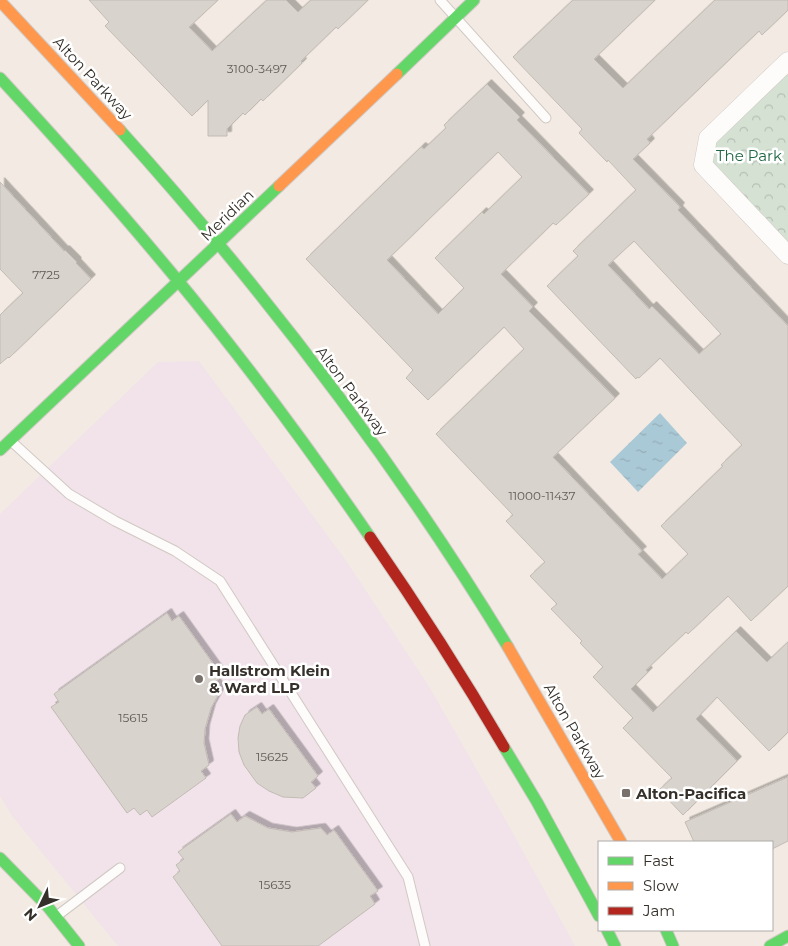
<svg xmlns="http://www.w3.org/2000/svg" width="788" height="946" viewBox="0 0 788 946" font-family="Montserrat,sans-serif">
	<defs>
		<pattern id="park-crowns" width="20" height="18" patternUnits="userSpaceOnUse" patternTransform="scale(1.25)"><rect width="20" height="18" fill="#d4e1d3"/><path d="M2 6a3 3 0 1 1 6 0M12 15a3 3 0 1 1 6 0" fill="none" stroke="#b7c1b5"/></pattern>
		<pattern id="water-ripples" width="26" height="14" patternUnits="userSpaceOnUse" patternTransform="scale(1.25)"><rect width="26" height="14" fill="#aac9d6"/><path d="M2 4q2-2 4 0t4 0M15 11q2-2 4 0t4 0" fill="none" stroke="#93adb8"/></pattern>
		<filter id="shadow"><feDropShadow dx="4.5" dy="-4.5" stdDeviation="0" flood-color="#0004"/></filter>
	</defs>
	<rect width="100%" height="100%" fill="#f3ebe3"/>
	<!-- commercial -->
	<path fill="#f1e3e9" d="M199,361l148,201 83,126 79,138 66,120h-457l-105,-129 -13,-21v-282l158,-152z"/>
	<!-- park -->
	<path fill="url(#park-crowns)" d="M788,61v194l-85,-90 5,-27z"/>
	<!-- water -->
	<path fill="url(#water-ripples)" d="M660,413l27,30 -49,49 -28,-30z"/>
	<!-- building -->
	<g fill="#d9d3cd" stroke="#c2bbb5" fill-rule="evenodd" filter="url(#shadow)">
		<path d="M89,0h129l-29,27 23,24 55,-51h19l12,12 13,-12h57l-30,29 -2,-2 -35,34 1,2 -39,38 -2,-2 -16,16 -2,-2 -16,16v7h-19v-36l-16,16 -87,-90 4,-4z"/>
		<path d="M573,0h82l-61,59 29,29 92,-88h73v10l-26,25 -3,-4 -112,108 3,4 -17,16 47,48 -2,3 110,116v260l-37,35 -23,-25 -40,38 -2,-2 -40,38 2,2 -17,17 22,23 83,-81 31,31 21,-20v90l-19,19 -52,-54 -21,22 41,42 -54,54 -24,-25 13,-12 -49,-50 10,-10 -40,-41 10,-10 -23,-24 2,-2 -31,-32 6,-5 -27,-28 15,-14 -39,-41 7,-6 -77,-81 88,-85 -20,-22 -76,73 -22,-22 7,-8 -107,-111 115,-112 3,2 22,-21 -2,-3 43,-41 33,33 -3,3 72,74 -33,31 -3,-2 -52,51 32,33 -4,4 86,87 -62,59 89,94 -4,3 24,25 26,-25 -27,-28 62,-60 -2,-1 21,-20 -82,-87 -21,20 -2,-1 -1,2 -89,-93 31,-30 -5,-5 63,-61 -28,-30 -1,2 -28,-29 3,-4 -69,-72zM498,152l24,25 -38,37 -2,-2 -47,46 29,30 -26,26 -51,-54zM634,241l87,93 -22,20 -47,-48 -3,3 -41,-44z"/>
		<path d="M0,182l64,69 1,-1 12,12 -1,1 15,16 -82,79 -1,-1 -8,7v-49l23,-22 -23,-24z"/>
		<path d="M167,613l5,8 7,-5 43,60 -7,6 6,8 -10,18 -6,21 -1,14 5,22 -8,6 5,7 -54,39 -5,-7 -7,5 -6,-7 -7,5 -76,-106 8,-5 -5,-8z"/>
		<path d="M257,707l5,7 7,-5 49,67 -7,6 5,6 -13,10 -20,-1 -14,-6 -12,-8 -13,-18 -5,-13 -1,-14 2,-12 5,-11z"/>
		<path d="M788,777v64l-16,8v-7h-78l-9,-20z"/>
		<path d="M231,814l6,8 8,-6 23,12 24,4 29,-4 6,7 7,-5 44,61 -8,5 5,8 -57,42h-96l-49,-69 7,-6 -4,-6 8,-6 -6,-7z"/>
	</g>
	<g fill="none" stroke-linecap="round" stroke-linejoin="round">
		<!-- lane casing -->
		<g stroke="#d0c9c4" stroke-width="11">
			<g id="lane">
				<path d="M440,0l106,118"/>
				<path d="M11,441l58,53 46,27 60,30 45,30 188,296 17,69"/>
				<path d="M58,915l62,-47"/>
			</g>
		</g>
		<!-- street casing -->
		<g stroke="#d0c9c4" stroke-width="19">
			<path id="street" d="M788,61l-80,77 -5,27 85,90"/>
		</g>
		<!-- fast casing -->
		<g stroke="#d0c9c4" stroke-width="13">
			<g id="fast">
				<path d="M397,74l77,-74"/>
				<path d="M0,78c58,63 115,127 170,193 71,85 137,174 200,266"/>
				<path d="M120,130c144,160 276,333 388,517"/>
				<path d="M0,450l279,-264"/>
				<path d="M504,747l33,55 62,114"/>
				<path d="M0,858l48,49 31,39"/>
				<path d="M607,930l8,16"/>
				<path d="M666,930l7,16"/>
				<path d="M770,946l18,-10"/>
			</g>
		</g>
		<!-- slow casing -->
		<g stroke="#d0c9c4" stroke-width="13">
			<g id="slow">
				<path d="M0,1l120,129"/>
				<path d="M279,186l118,-112"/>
				<path d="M508,647l113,195"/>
			</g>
		</g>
		<!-- jam casing -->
		<g stroke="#d0c9c4" stroke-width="13">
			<path id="jam" d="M370,537c47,68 92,138 134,210"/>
		</g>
		<!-- lane -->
		<use href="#lane" stroke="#fdfcfb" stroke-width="9"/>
		<!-- street -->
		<use href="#street" stroke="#fdfcfb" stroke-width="18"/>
		<!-- fast -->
		<use href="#fast" stroke="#63d668" stroke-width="11"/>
		<!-- slow -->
		<use href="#slow" stroke="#ff974d" stroke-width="11"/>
		<!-- jam -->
		<use href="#jam" stroke="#b3261e" stroke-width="11"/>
	</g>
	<!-- markers -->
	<g fill="#78716b" stroke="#fff" stroke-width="2">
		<circle cx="199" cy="679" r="5"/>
		<rect x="621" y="788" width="10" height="10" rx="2.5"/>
	</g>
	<g text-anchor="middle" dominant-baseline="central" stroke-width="5" stroke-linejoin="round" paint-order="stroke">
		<!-- number labels -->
		<g font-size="12" fill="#5f5a54">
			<text x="257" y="68">3100-3497</text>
			<text x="46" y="274">7725</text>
			<text x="542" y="495">11000-11437</text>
			<text x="133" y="717">15615</text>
			<text x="272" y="756">15625</text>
			<text x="275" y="884">15635</text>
		</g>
		<!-- street labels -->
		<g font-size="15" fill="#35302a" stroke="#fff">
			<text transform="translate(93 78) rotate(47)">Alton Parkway</text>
			<text transform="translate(227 215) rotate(-44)">Meridian</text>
			<text transform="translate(352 391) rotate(53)">Alton Parkway</text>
			<text transform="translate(575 731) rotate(60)">Alton Parkway</text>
		</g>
		<!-- park labels -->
		<g font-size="15" fill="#206643" stroke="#fff">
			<text x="749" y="155">The Park</text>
		</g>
		<!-- poi labels -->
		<g font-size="15" font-weight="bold" fill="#35302a" stroke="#fff" text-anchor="start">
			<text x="209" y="670">Hallstrom Klein<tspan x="209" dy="17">&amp; Ward LLP</tspan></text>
			<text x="636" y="793">Alton-Pacifica</text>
		</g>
	</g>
	<!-- legend -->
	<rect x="598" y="841" width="175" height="90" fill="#ffffff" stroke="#aeacaa"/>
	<rect x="608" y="857" width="25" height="8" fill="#63d668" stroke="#aeacaa"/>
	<text x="643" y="866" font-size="15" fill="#35302a">Fast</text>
	<rect x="608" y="882" width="25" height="8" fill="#ff974d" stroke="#aeacaa"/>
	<text x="643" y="891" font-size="15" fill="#35302a">Slow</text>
	<rect x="608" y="907" width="25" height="8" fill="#b3261e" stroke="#aeacaa"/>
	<text x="643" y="916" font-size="15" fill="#35302a">Jam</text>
	<!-- north arrow -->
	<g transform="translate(40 906) rotate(227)" stroke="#ffffff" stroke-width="4" paint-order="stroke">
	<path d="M0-4L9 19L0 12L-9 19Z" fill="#35302a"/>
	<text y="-8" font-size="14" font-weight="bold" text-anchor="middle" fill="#35302a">N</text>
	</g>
</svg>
